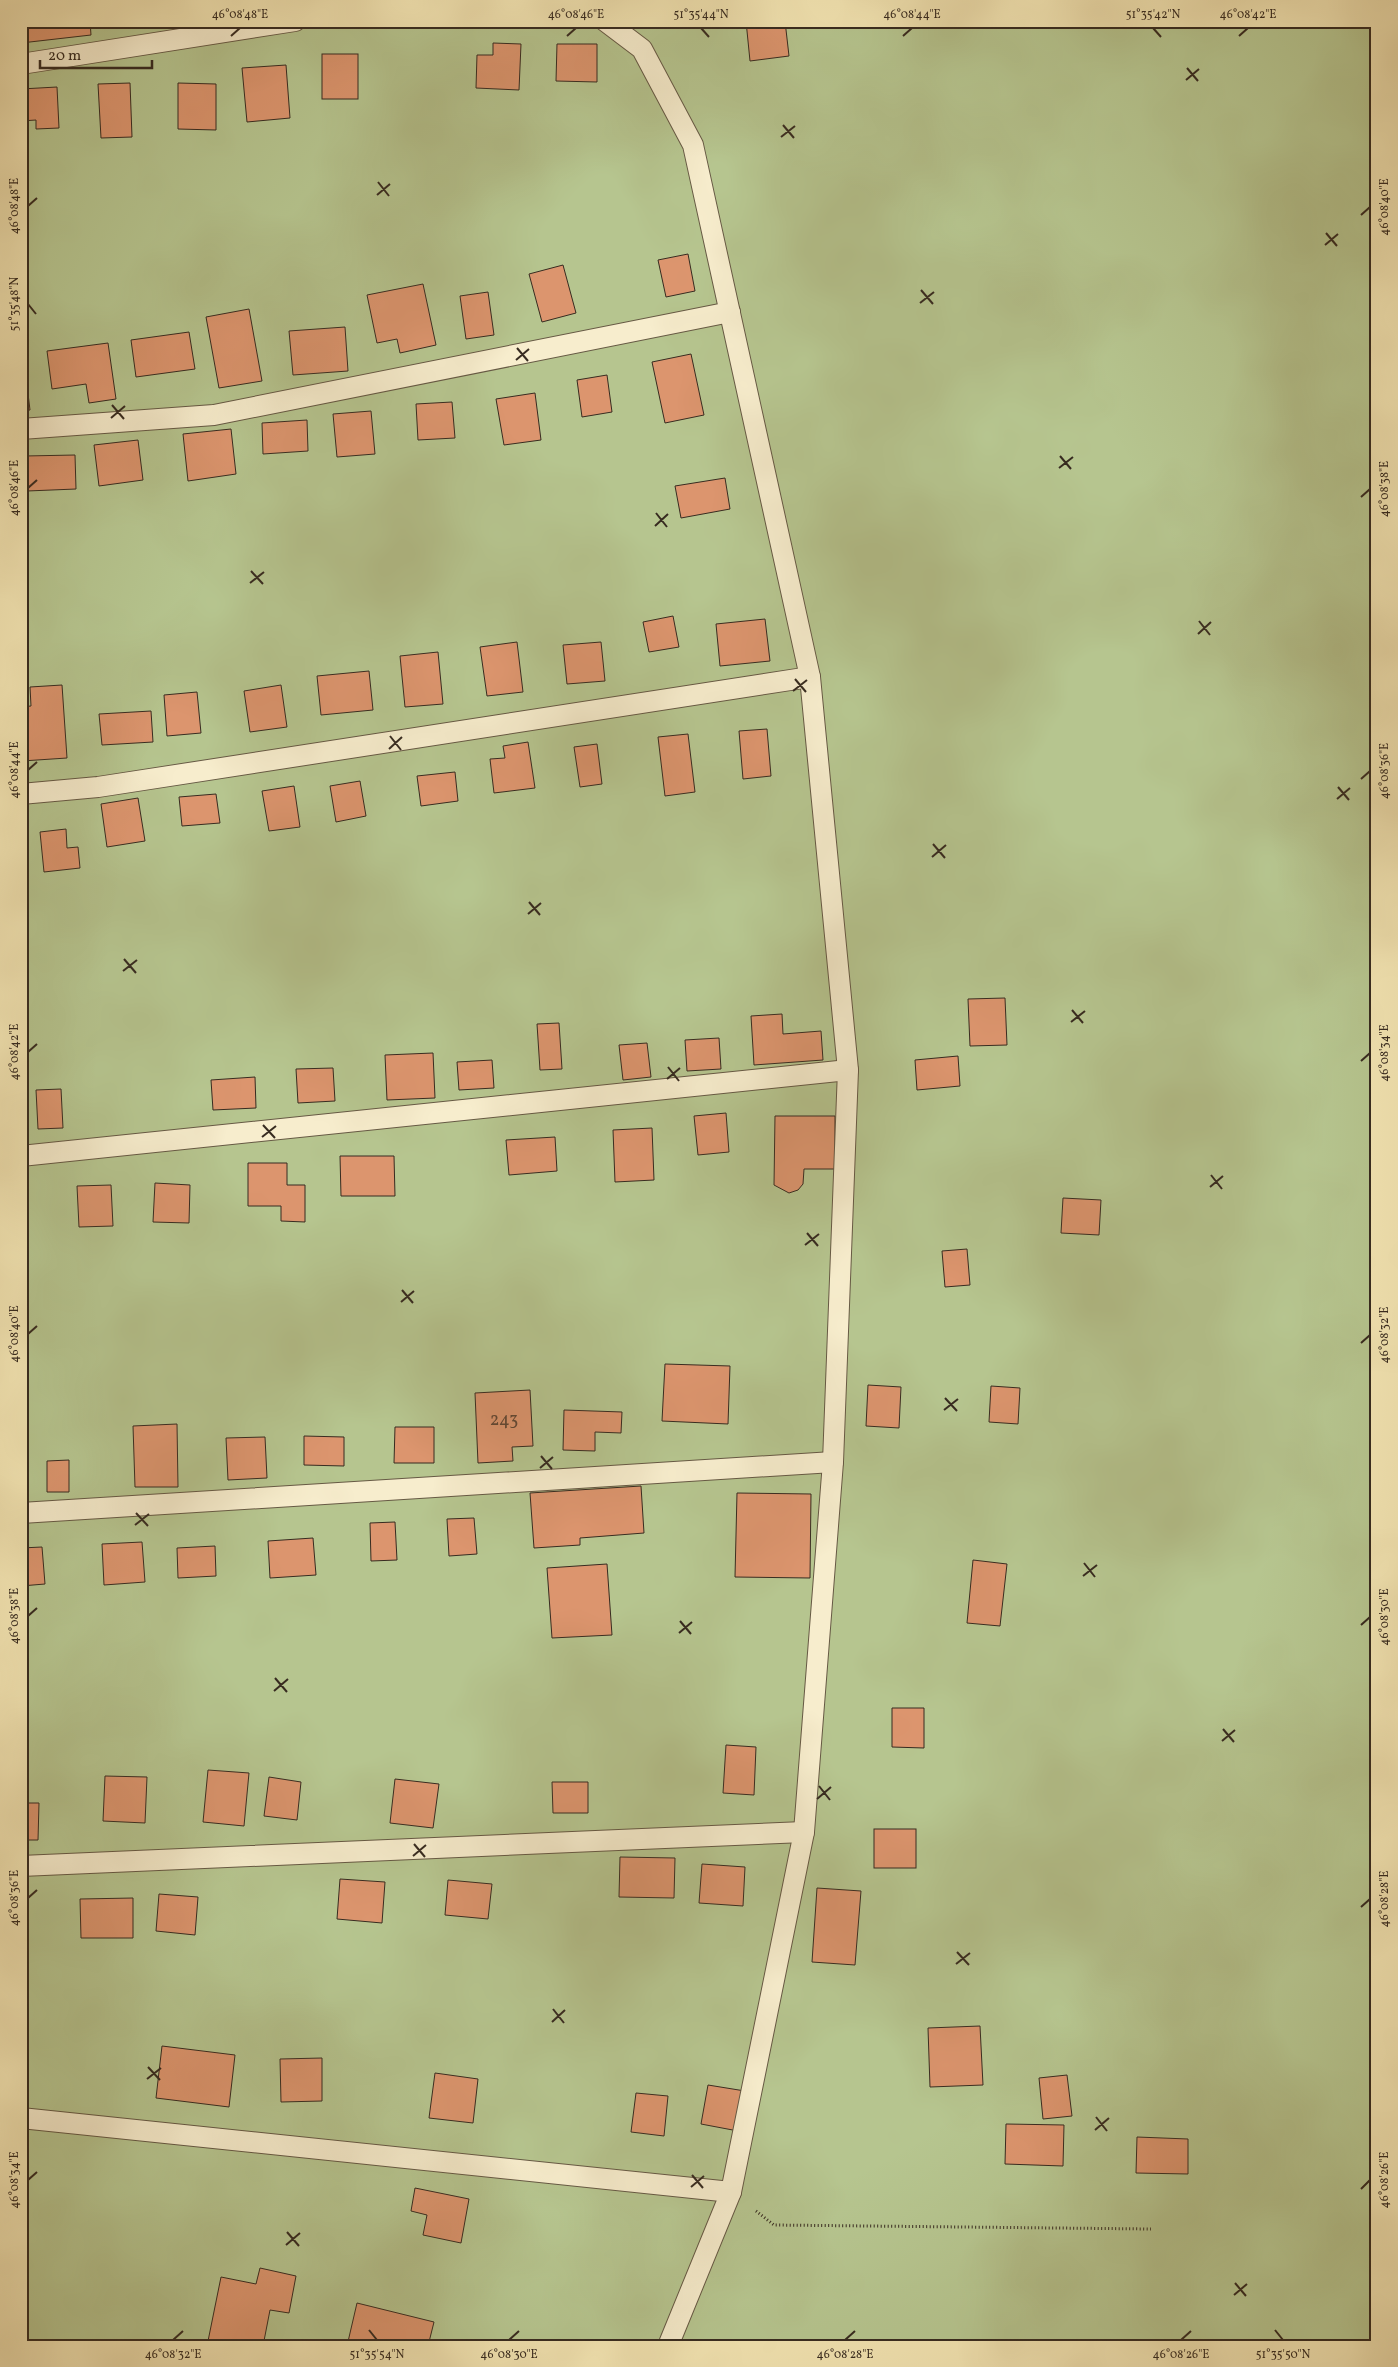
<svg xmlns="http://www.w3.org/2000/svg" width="1398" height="2367" viewBox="0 0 1398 2367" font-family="Vollkorn,serif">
	<rect width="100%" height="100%" fill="#f2e4b2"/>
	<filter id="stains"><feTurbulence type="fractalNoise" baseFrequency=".004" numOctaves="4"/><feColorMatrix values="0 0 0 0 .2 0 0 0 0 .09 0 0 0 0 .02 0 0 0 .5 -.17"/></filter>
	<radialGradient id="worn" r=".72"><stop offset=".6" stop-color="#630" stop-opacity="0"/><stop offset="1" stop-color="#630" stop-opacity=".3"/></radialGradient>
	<!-- green -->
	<rect fill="#b6c58f" stroke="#767858" x="21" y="21" width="1356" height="2325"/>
	<!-- building -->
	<g fill="#dc956e" stroke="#372b20">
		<path d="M21,21h69l1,14 -70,8z"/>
		<path d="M746,21h39l4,35 -39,5z"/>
		<path d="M493,43l28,1 -2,46 -43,-2 1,-33h16z"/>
		<path d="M557,44h40v38l-41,-1z"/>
		<rect x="322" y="54" width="36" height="45"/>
		<path d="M286,65l4,53 -43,4 -5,-54z"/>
		<path d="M130,83l2,54 -31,1 -3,-54z"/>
		<path d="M178,83l38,1v46l-38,-1z"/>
		<path d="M57,87l2,41 -23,1v-9l-15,1v-32z"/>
		<path d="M688,254l7,37 -29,6 -8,-37z"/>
		<path d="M563,265l13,48 -34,9 -13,-48z"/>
		<path d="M423,284l13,61 -36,8 -3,-14 -20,4 -10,-48z"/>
		<path d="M488,292l6,43 -28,4 -6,-43z"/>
		<path d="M249,309l13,72 -43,7 -13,-71z"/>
		<path d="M345,327l3,44 -55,4 -4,-44z"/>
		<path d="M189,332l6,37 -59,8 -5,-37z"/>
		<path d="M108,343l8,56 -27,4 -3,-19 -34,5 -5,-38z"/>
		<path d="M23,353l7,57 -9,1v-57z"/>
		<path d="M691,354l13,61 -39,8 -13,-61z"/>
		<path d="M607,375l5,37 -30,5 -5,-37z"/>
		<path d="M535,393l6,47 -37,5 -8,-46z"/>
		<path d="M452,402l3,36 -37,2 -2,-36z"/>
		<path d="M371,411l4,43 -38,3 -4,-43z"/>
		<path d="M307,420l1,31 -45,3 -1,-31z"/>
		<path d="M231,429l5,45 -48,7 -5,-47z"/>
		<path d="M138,440l5,40 -44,6 -5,-41z"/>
		<path d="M75,455l1,34 -49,2 -2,-35z"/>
		<path d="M725,478l5,31 -49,9 -6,-32z"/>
		<path d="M673,616l6,31 -30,5 -6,-30z"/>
		<path d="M765,619l5,42 -50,5 -4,-42z"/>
		<path d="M517,642l6,50 -36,4 -7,-49z"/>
		<path d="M601,642l4,39 -38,3 -4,-39z"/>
		<path d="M438,652l5,52 -38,3 -5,-51z"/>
		<path d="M369,671l4,39 -52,5 -4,-39z"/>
		<path d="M62,685l5,73 -45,3 -1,-54 10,-1 -1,-19z"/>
		<path d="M281,685l6,42 -37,5 -6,-41z"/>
		<path d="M197,692l4,41 -34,3 -3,-41z"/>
		<path d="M151,711l2,31 -51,3 -3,-31z"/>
		<path d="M767,729l4,47 -28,3 -4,-48z"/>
		<path d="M688,734l7,58 -30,4 -7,-59z"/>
		<path d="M528,742l7,46 -41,5 -4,-34 15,-1 -2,-12z"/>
		<path d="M597,744l5,40 -22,3 -6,-40z"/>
		<path d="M455,772l3,29 -37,5 -4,-30z"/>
		<path d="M360,781l6,35 -30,6 -6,-36z"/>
		<path d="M294,786l6,41 -31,4 -7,-40z"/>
		<path d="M216,794l4,29 -38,3 -3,-29z"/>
		<path d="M138,798l7,43 -38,6 -6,-43z"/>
		<path d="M66,829l1,19 11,-1 2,21 -36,4 -4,-40z"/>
		<path d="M1005,998l2,47 -37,1 -2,-47z"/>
		<path d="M782,1014l1,20 38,-3 2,29 -69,5 -3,-49z"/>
		<path d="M559,1023l3,46 -22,1 -3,-46z"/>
		<path d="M719,1038l2,31 -34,2 -2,-31z"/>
		<path d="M647,1043l4,34 -28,3 -4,-35z"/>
		<path d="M433,1053l2,45 -48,2 -2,-45z"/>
		<path d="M958,1056l2,30 -43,4 -2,-30z"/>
		<path d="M492,1060l2,28 -35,2 -2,-28z"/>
		<path d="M333,1068l2,33 -37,2 -2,-34z"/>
		<path d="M255,1077l1,31 -43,2 -2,-30z"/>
		<path d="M61,1089l2,39 -25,1 -2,-39z"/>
		<path d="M726,1113l3,39 -31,3 -4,-39z"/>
		<path d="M775,1116h60v53h-31l-1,15 -5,6 -9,3 -15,-8z"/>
		<path d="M652,1128l2,52 -39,2 -2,-52z"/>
		<path d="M555,1137l2,34 -48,4 -3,-35z"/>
		<path d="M340,1156h54l1,40h-54z"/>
		<path d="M248,1163h39v22h18v37l-24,-1v-15h-33z"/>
		<path d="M155,1183l35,2 -1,38 -36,-1z"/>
		<path d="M111,1185l2,41 -34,1 -2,-41z"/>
		<path d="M1063,1198l38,2 -2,35 -38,-2z"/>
		<path d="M967,1249l3,36 -25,2 -3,-36z"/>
		<path d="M665,1364l65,2 -2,58 -66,-3z"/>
		<path d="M868,1385l33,2 -2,41 -33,-2z"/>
		<path d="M991,1386l29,2 -2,36 -29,-2z"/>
		<path d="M530,1390l3,56 -21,1 1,14 -35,2 -3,-70z"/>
		<path d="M564,1410l58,2 -1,21 -26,-1v19l-32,-1z"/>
		<path d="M177,1424l1,63h-43l-2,-61z"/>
		<path d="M395,1427h39v36h-40z"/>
		<path d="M304,1436l40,1v29l-40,-1z"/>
		<path d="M265,1437l2,41 -39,2 -2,-42z"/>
		<path d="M69,1460v32h-22v-31z"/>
		<path d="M641,1486l3,47 -64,5v7l-46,3 -4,-55z"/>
		<path d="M737,1493l74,1 -1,84 -75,-1z"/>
		<path d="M474,1518l3,36 -28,2 -2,-37z"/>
		<path d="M395,1522l2,38 -26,1 -1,-38z"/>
		<path d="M313,1538l3,37 -46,3 -2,-37z"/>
		<path d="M142,1542l3,40 -41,3 -2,-41z"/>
		<path d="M215,1546l1,30 -38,2 -1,-30z"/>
		<path d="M42,1547l3,37 -24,2v-38z"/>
		<path d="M973,1560l34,4 -7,62 -33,-3z"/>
		<path d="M607,1564l5,71 -60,3 -5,-70z"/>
		<path d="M892,1708h32v40l-32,-1z"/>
		<path d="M726,1745l30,2 -2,48 -31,-2z"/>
		<path d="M208,1770l41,3 -5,53 -41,-4z"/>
		<path d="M105,1776l42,1 -2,46 -42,-2z"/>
		<path d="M269,1777l32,5 -4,38 -33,-4z"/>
		<path d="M395,1779l44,5 -6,44 -43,-5z"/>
		<path d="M552,1782h36v31h-35z"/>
		<path d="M21,1803h18l-1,37h-17z"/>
		<rect x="874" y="1829" width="42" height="39"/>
		<path d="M620,1857l55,1 -1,40 -55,-1z"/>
		<path d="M702,1864l43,3 -2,39 -44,-3z"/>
		<path d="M340,1879l45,3 -3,41 -45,-4z"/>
		<path d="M448,1880l44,4 -4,35 -43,-4z"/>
		<path d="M817,1888l44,3 -6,74 -43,-3z"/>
		<path d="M159,1894l39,3 -3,38 -39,-4z"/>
		<path d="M133,1898v40h-52l-1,-39z"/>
		<path d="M21,1906h4l-2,31h-2z"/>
		<path d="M980,2026l3,59 -53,2 -2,-59z"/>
		<path d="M21,2045h4l3,55 -7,1z"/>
		<path d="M162,2046l73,9 -6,52 -73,-9z"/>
		<path d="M322,2058v43l-41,1 -1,-43z"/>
		<path d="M435,2073l43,6 -5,44 -44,-5z"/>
		<path d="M1067,2075l5,41 -29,3 -4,-41z"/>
		<path d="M708,2085l37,6 -7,40 -37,-7z"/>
		<path d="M636,2093l32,3 -4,40 -33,-4z"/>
		<path d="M1006,2124l58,1 -1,41 -58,-2z"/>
		<path d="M1137,2137l51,2v35l-52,-1z"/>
		<path d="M415,2188l54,11 -8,44 -38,-8 4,-20 -16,-4z"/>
		<path d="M260,2268l36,8 -7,37 -19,-3 -7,36h-56l14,-69 35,7z"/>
		<path d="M357,2303l77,19 -6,24h-81z"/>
	</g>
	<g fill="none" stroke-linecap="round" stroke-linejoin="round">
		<!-- service casing -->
		<g stroke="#665944" stroke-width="22">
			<g id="service">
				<path d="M605,21l37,28 51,96 117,532 38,393 -15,392 -29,370 -73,360 -63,154"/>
				<path d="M21,64l274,-43"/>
				<path d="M21,429l193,-14 516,-103"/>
				<path d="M21,794l77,-7 712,-110"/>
				<path d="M21,1156l827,-86"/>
				<path d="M21,1513l812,-51"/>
				<path d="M21,1866l783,-34"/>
				<path d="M21,2118l710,74"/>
			</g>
		</g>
		<!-- path -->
		<path stroke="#372b20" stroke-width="3" stroke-dasharray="1 2.5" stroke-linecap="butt" d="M756,2211l18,14 377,4"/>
		<!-- service -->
		<use href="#service" stroke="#f7edcd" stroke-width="20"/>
	</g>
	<!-- ticks -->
	<path fill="none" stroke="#372b20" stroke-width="2" d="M701,28l8,9M1153,28l8,9M231,36l9,-8M567,36l9,-8M903,36l9,-8M1239,36l9,-8M1187,68l11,13M1186,80l13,-11M783,125l11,13M781,137l14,-11M378,182l11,14M377,195l13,-11M28,206l9,-8M1361,215l9,-8M1326,233l11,13M1325,245l13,-11M921,290l12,14M920,303l14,-11M28,304l8,10M517,348l11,13M516,360l13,-11M112,405l12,14M111,418l14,-12M1060,456l11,13M1059,468l14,-11M28,488l9,-8M1361,497l9,-8M656,513l11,14M655,526l13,-12M251,571l12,13M250,583l14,-11M1199,621l11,14M1198,634l13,-12M795,679l11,13M793,691l14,-11M390,736l11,14M389,749l13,-12M28,770l9,-8M1361,779l9,-8M1338,787l11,13M1337,799l13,-11M933,844l12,14M932,857l14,-12M529,902l11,13M528,914l13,-11M124,959l12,14M123,971l14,-11M1072,1010l11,13M1071,1022l14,-11M28,1052l9,-8M1361,1061l9,-8M668,1067l11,14M667,1079l13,-11M263,1125l12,13M262,1137l14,-11M1211,1175l11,14M1210,1187l13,-11M807,1233l11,13M805,1245l14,-11M402,1290l11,13M401,1302l13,-11M28,1334l9,-8M1361,1343l9,-8M945,1398l12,13M944,1410l14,-11M541,1456l11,13M540,1468l13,-11M136,1513l12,13M135,1525l14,-11M1084,1563l11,14M1083,1576l14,-11M28,1616l9,-8M680,1621l11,13M1361,1625l9,-8M679,1633l13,-11M275,1678l12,14M274,1691l14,-12M1223,1729l11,13M1222,1741l13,-11M819,1786l11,14M817,1799l14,-12M414,1844l11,13M413,1856l13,-11M28,1898l9,-8M1361,1907l9,-8M957,1952l12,13M956,1964l14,-11M553,2009l11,14M552,2022l13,-12M148,2067l12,13M147,2079l14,-11M1096,2117l11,14M1095,2130l14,-12M692,2175l11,13M28,2180l9,-8M691,2187l13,-11M1361,2189l9,-9M287,2232l12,14M286,2245l14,-12M1235,2283l11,13M1234,2295l13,-11M369,2330l8,10M1275,2330l8,10M173,2340l10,-9M509,2340l10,-9M845,2340l10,-9M1181,2340l10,-9"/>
	<g text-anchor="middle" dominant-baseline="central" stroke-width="5" stroke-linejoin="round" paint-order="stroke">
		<!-- number labels -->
		<g font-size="18" fill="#604634">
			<text x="504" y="1420">243</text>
		</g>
	</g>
	<!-- margin -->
	<rect width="1398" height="2367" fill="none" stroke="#f2e4b2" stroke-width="55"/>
	<!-- scale -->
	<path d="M40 60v8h112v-8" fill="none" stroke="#372b20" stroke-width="2.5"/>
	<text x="48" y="60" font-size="15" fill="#372b20" stroke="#f7edcd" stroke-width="4" paint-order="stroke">20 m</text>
	<rect x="28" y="28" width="1342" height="2312" fill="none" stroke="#372b20" stroke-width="2"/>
	<g font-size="12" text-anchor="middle" fill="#372b20">
		<text x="240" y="18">46°08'48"E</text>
		<text x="576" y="18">46°08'46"E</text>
		<text x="701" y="18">51°35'44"N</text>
		<text x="912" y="18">46°08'44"E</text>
		<text x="1153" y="18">51°35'42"N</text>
		<text x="1248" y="18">46°08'42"E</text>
		<text transform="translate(14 206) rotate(-90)" y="4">46°08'48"E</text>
		<text transform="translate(1384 207) rotate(-90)" y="4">46°08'40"E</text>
		<text transform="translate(14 304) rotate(-90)" y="4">51°35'48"N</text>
		<text transform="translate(14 488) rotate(-90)" y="4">46°08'46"E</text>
		<text transform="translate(1384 489) rotate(-90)" y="4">46°08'38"E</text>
		<text transform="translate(14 770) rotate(-90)" y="4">46°08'44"E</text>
		<text transform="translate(1384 771) rotate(-90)" y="4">46°08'36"E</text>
		<text transform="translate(14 1052) rotate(-90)" y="4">46°08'42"E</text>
		<text transform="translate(1384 1053) rotate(-90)" y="4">46°08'34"E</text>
		<text transform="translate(14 1334) rotate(-90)" y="4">46°08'40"E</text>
		<text transform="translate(1384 1335) rotate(-90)" y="4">46°08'32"E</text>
		<text transform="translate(14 1616) rotate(-90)" y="4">46°08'38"E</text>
		<text transform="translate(1384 1617) rotate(-90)" y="4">46°08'30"E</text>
		<text transform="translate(14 1898) rotate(-90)" y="4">46°08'36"E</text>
		<text transform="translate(1384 1899) rotate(-90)" y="4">46°08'28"E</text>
		<text transform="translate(14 2180) rotate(-90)" y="4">46°08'34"E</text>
		<text transform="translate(1384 2180) rotate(-90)" y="4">46°08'26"E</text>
		<text x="173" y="2358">46°08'32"E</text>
		<text x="377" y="2358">51°35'54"N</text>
		<text x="509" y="2358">46°08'30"E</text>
		<text x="845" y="2358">46°08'28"E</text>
		<text x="1181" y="2358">46°08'26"E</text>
		<text x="1283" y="2358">51°35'50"N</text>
	</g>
	<rect width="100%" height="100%" filter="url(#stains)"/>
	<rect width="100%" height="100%" fill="url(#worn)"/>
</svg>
